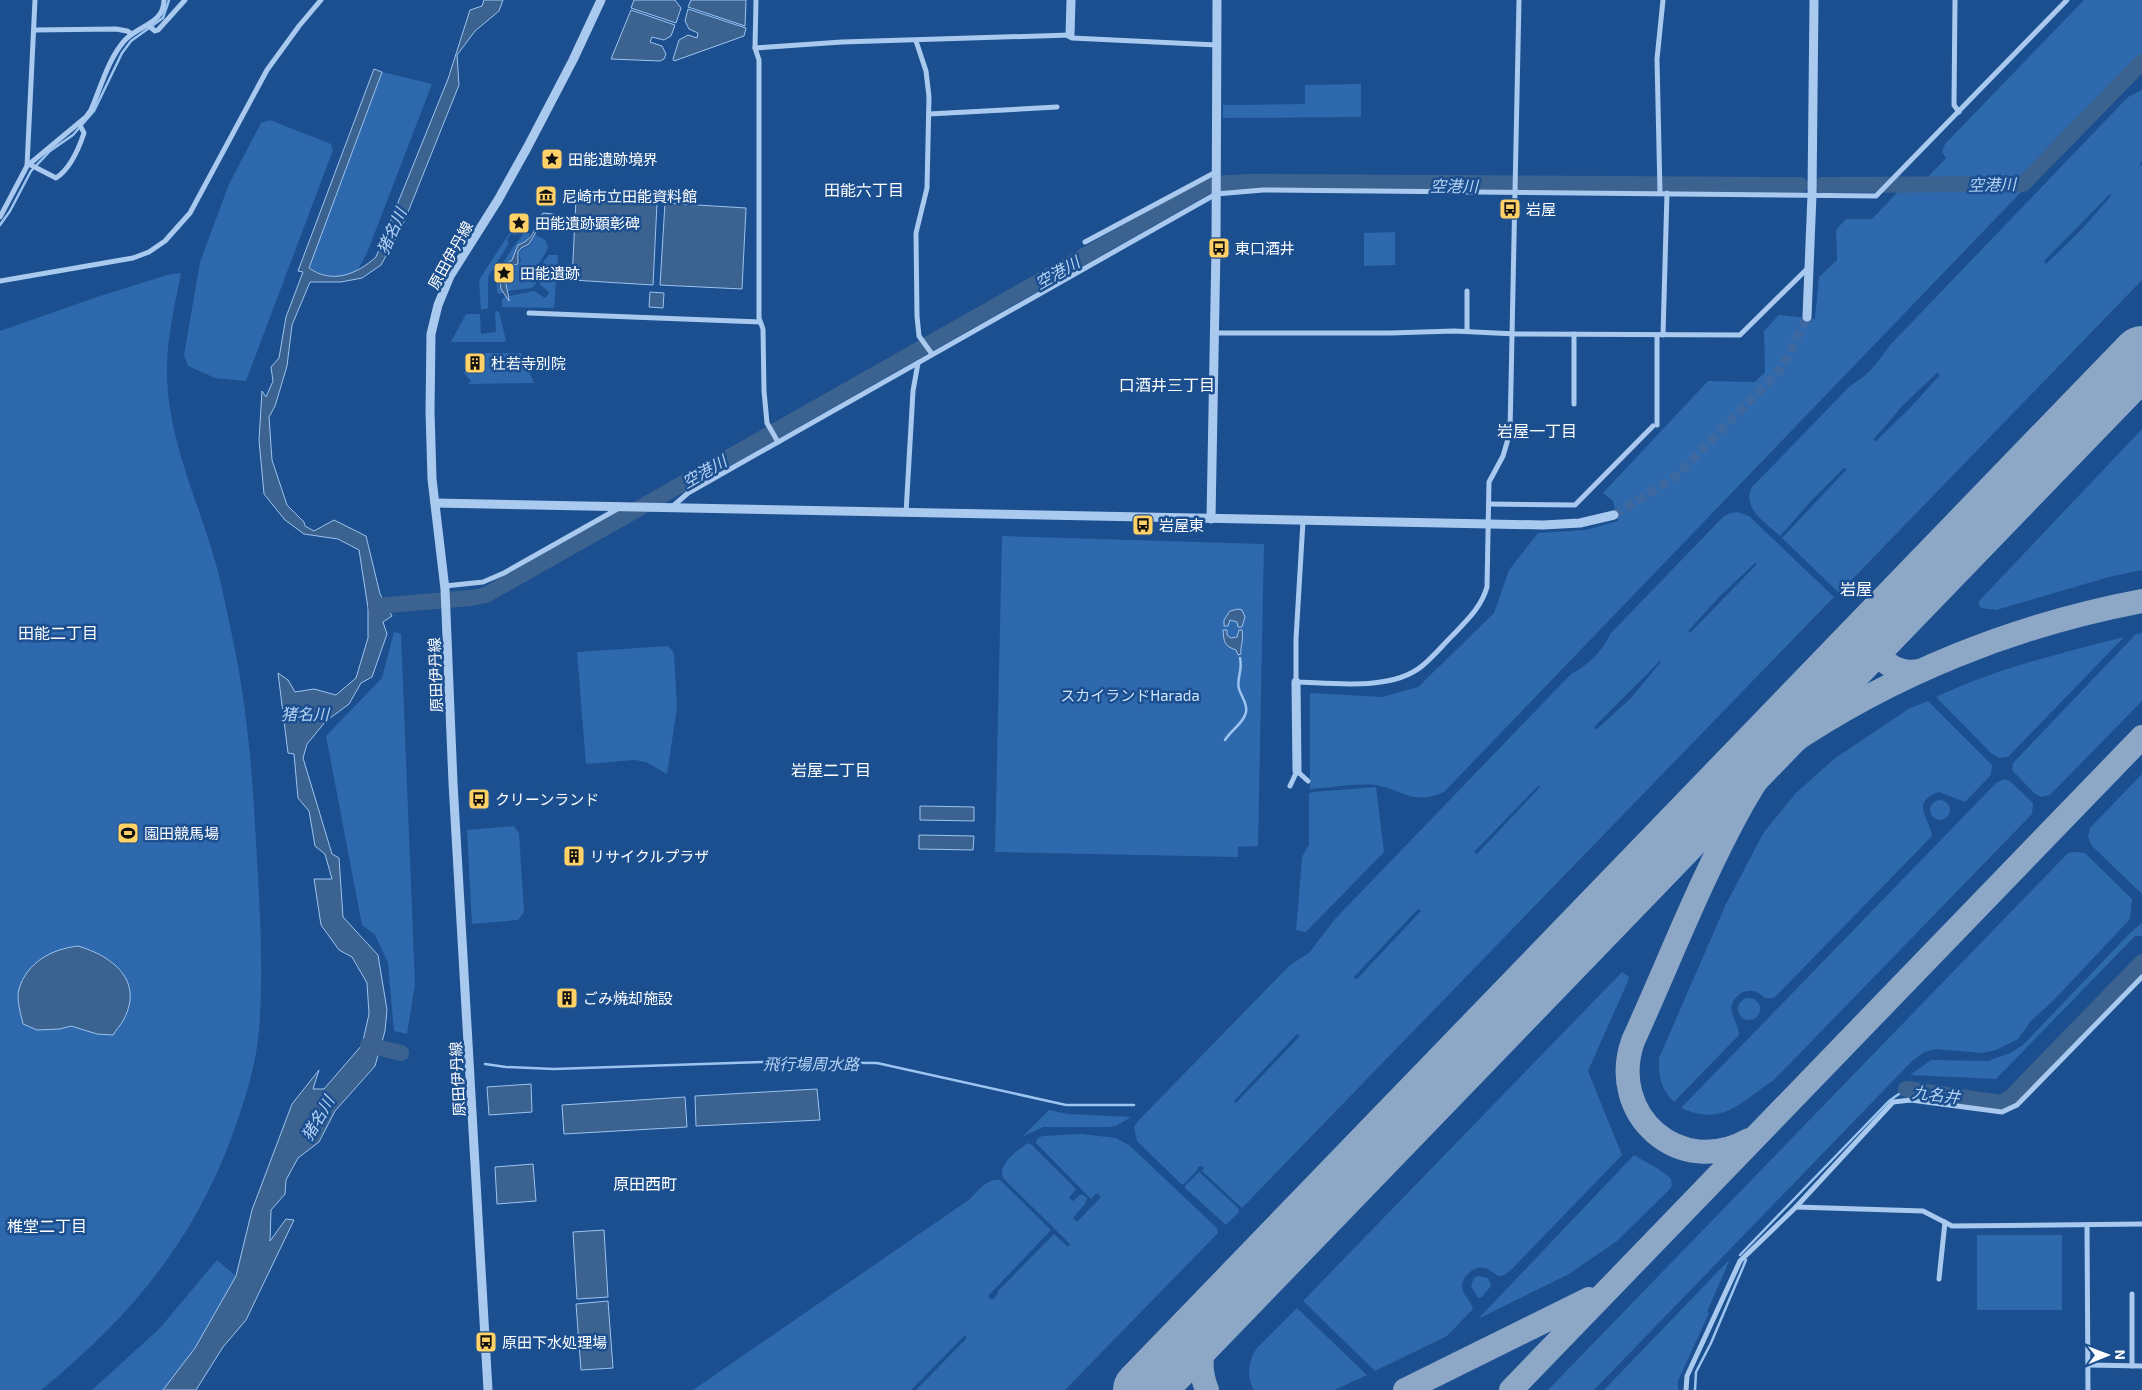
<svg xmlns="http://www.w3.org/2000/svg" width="2142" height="1390" viewBox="0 0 2142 1390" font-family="'Exo 2','Noto Sans JP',sans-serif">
	<rect width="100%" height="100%" fill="#1b4f8f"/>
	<!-- green -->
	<g fill="#2e69ad" fill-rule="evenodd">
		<path d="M2084,0h58v63l-116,124 -582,605c-31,14 -40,-2 -68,-7 -14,-2 -50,3 -66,4v-96l72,4 36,-10 76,-74 15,-43 29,-37 47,-3 33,-9 -5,-20 -10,-8 105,-112 47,1 10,-10 -1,-41 15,-16 36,4 4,-42 18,-17 -1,-30 10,-11h26l38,-40h16l20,-21 -4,-6 3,-8z"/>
		<path d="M382,72l50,12 -65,169c-4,6 -7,16 -13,20 -11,8 -35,1 -45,-5z"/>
		<path d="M1361,84v33l-138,1v-13l82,-1v-19z"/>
		<path d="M2142,90v71l-4,6 4,-3v116l-303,313 -57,-55 65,-69 -3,-1 -33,33 -31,35c-14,-13 -39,-28 -28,-49l98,-101c20,-12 27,-23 40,-41l238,-248zM2110,194l1,2 -29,33 -36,35 -2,-3zM1937,373l3,2 -32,35 -32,31 -3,-1 31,-36z"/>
		<path d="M270,120l61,24 2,6 -87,231 -31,-3 -27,-12 -4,-11 16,-93 29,-78 32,-61z"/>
		<path d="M514,226l5,2 -4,7 -4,-2 -4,7 2,3 -21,34v31l-7,2 -2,-30z"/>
		<path d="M1395,232v33l-31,1v-33z"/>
		<path d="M524,233h6c0,8 -6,9 -12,12 -2,4 -4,12 -7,15 -10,10 -19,19 -8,33l-5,1c-7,-21 14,-45 26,-61z"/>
		<path d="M536,235l9,5 3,8c-7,14 -14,20 -12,36l-5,4 -23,3c-3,-7 -3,-17 1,-23l10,-3 2,-4 -2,-9 3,-3 8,-4 4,-9z"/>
		<path d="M549,255h9l-4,53 -52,-1v-7l2,-3 30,-6 11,7 4,-5c-2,-3 -7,-6 -9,-9 -6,-9 3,-23 9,-29z"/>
		<path d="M181,273c-6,32 -14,63 -14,96 -1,74 38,144 54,215 8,38 17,75 22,113 8,54 11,108 14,162 3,52 6,105 3,157 -1,34 -10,68 -21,100 -38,116 -104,198 -198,274h-41v-1059l97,-34 70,-22z"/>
		<path d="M495,311l4,1 7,28 -2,2h-53l15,-28h14l1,20 15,-2z"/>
		<path d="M485,353h36l13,30 -66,1 3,-3 -8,-9h21z"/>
		<path d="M2142,429v141l-33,7 -113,33 -15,-2 -3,-6z"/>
		<path d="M1737,512l12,4 85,81 -592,611 -40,-37 2,-3 -2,-2 -4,1 -1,3 -13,14h-3l-44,-43 -3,-14 4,-6 152,-156 19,-12 26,-34 236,-245c17,-9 31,-22 39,-40l113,-117 7,-4zM1755,563l2,1 -67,69 -2,-2 31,-34zM1660,661l1,1 -30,36 -35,32 -2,-3zM1538,786l2,1 -63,67 -3,-2zM1418,909l3,2 -64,68 -4,-1zM1297,1034l3,2 -64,67 -2,-2z"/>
		<path d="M1002,536l262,8 -6,302 -20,1v10l-243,-5z"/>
		<path d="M394,632l7,2 14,350 -8,50 -13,-3 -6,-68 -13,-28 -13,-10 -36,-189 56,-58z"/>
		<path d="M2142,633v68l-92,94 -9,2 -7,-4 -22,-23 1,-7 123,-129z"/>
		<path d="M2124,637l-116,120 -9,1 -7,-4 -56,-57c60,-28 124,-44 188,-60z"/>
		<path d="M668,646l6,7 3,54 -10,67 -21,-12 -11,-2 -49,4 -9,-112z"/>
		<path d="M1928,701l64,64 -1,10 -26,27 -26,-10c-30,10 -9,27 -7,44l-158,162h-9c-6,-5 -9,-8 -18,-7 -6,1 -9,4 -13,9 -8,13 5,22 5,35l-65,67c-13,-13 -16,-26 -15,-44l67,-154 38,-72 32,-39 38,-34 76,-51z"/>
		<path d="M2142,774v120l-50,-48 -4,-9 2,-9z"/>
		<path d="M2004,779l6,2 23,22 -1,11 -258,266c-34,22 -51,47 -93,28l315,-325z"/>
		<path d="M1376,787l8,65 -78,80 -10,-2 6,-73 7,-12v-51l3,-2z"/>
		<circle cx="1940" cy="810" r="10"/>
		<path d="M514,826l5,7 5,79 -6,8 -46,4 -5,-94z"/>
		<path d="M2077,852l8,1 47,46 -2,20 -76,81 -23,21 -13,18 -22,11 -14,3 -46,-4 -11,3 -12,8 -319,330h-46l520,-537z"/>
		<path d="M2142,923v13h-7l-139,143 -86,-4 21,-15 57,1 22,-8 13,-8 108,-113z"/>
		<path d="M1622,972l7,5 -1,4 -40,90 34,84 -112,116c-3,2 -6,5 -10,5 -6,-1 -9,-6 -14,-8 -10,-3 -22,6 -24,16 -1,10 9,16 11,25l-26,27 -72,35 -72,-70z"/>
		<circle cx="1749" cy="1009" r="11"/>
		<path d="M1049,1110l18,4 64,3 -15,9 -8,1h-65l-21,10z"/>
		<path d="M1082,1134l34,4 13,7 88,83 1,5 -153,157h-149l51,-52 -2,-3 -54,55h-218l277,-191c8,-8 17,-21 30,-19l51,50 -63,66 4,4 6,-6v-3l56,-57 14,13 2,-3 -66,-65c-9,-13 14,-29 24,-36l4,2 44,44 -7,9 4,3 7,-6h3l4,3 -2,6 -12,14 4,4 24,-25 -4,-4 -6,6 -55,-56 1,-4 5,-3z"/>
		<path d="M1634,1155c11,7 29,15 37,24l1,7 -3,4 -52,51 -48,33 -91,45z"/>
		<path d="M1199,1172l39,36 1,4 -13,13 -41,-37v-2z"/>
		<rect x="1977" y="1235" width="85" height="75"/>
		<path d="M1730,1259l-23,53 2,1 -31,68v9h-74z"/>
		<path d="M217,1260l19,16 -41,72 -32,42h-71l67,-61z"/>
		<path d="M1478,1276l10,2 3,8 -9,11 -4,1 -7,-12 3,-8z"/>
		<path d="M1297,1308l70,67 -33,15h-80c-8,-13 -6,-28 2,-41z"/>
	</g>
	<!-- water -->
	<g fill="#3c6290" stroke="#9cc4f0">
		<path d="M484,0h19l-4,11 -24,20 -18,24 2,30 -57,142 -21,38 -19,13 -21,4h-31l-18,43 -5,41 -12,40 -6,11 3,43 15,45 17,17 1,4 9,5 20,-11 32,16 14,58 12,22 -9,6 4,12 -15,43 -11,6 -12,21 -23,17 -19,23 -4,14 29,96 7,4 4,59 35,38 9,55 -2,21 -10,35 -40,45 -16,31 -21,16 -12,22 -1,14 -14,16 -1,31 16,-22 8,1 -48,100 -23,27 -27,43h-33l32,-42 41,-72 16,-66 40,-106 27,-34 -6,19h11l38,-44 7,-31 -2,-31 -15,-26 -13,-7 -18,-25 -7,-46h18l-7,-25 -10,-8 -6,-35 -11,-13 -4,-44 -6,-1 -10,-80 10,7 7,12 19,-3 22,6 20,-17 12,-40v-30l-9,-58 -21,-11 -34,-5 -19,-14 -21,-26 -5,-54 3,-49 4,6 7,-16 -2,-14 8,-9 7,-41 17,-45 -5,-1 76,-202 8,3 -73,196c23,16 47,7 67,-11l72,-178 22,-69 12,-4z"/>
		<path d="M634,0h41l6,8 -5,15 -45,-15z"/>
		<path d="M691,0h55l-1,26 -57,-19z"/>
		<path d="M688,9l58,19 -2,8 -70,25 -1,-2 6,-19 9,-5 9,3 1,-5 -9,-4 -4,-8z"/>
		<path d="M631,10l44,15 -4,11 -7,4 -12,-3 -2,5 12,4 4,8 -2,5 -4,2 -49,-2z"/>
		<path d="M576,198l81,5 -4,82 -81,-5z"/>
		<path d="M665,203l81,5 -4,81 -82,-4z"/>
		<path d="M543,213l11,1 1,12 -16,1 -10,17 -8,4 -3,4v12l-11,3c-5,13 2,24 2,34l-8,-12 -2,-12 7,-13 6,-4 6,-15c19,-7 15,-19 25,-32z"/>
		<path d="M650,292l14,1 -1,15 -14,-1z"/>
		<path d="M1238,609l4,1 3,7 -3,10h-4l-1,-5 -7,-2 -2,6h-4v-6l6,-9z"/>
		<path d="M1223,630h4v5l4,3 6,-1 2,-7h3c2,12 -2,15 -1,24l-3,1 -2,-5c-12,-4 -12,-8 -13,-20z"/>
		<path d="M920,806l54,1v14l-54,-1z"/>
		<path d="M919,835l55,1 -1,14 -54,-1z"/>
		<path d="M78,946c34,10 66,34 46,73 -3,6 -8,11 -11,16l-16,-1 -26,-8 -11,3 -23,1 -14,-6c-2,-10 -7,-24 -4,-35 8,-27 33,-40 59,-43z"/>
		<path d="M531,1084l1,28 -43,3 -2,-28z"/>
		<path d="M817,1089l3,31 -124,6 -1,-30z"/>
		<path d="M685,1097l2,30 -123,7 -2,-29z"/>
		<path d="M533,1164l3,37 -39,3 -2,-37z"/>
		<path d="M604,1230l4,67 -31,2 -4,-67z"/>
		<path d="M608,1301l5,67 -32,2 -5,-66z"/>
	</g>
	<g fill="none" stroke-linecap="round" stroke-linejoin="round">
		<!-- stream -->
		<g stroke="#9cc4f0" stroke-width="2.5">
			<path d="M0,225l10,-14 21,-40 19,-20 23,-16 21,-24 28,-58 9,-12 32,-23 6,-18"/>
			<path d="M1225,740c6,-10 19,-17 21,-28 2,-8 -5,-16 -7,-23 -3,-10 4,-18 1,-31"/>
			<path d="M485,1064l21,3 48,2 208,-7 115,1 189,42h68"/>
			<path d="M1740,1255l149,-154 17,-12"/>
			<path d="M1695,1390l1,-18 15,-29 35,-83"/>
		</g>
		<!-- river -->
		<g stroke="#3c6290" stroke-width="16">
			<path d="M1822,185l201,-1 119,-122"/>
			<path d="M376,606l95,-8 15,-3 725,-411 40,-2 549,3"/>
			<path d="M368,1045l33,8"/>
			<path d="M1906,1089l95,14 9,-5 132,-136"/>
		</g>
		<!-- taxiway -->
		<g stroke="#8da7c7" stroke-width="24">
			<path d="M2125,374l17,-15"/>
			<path d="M1872,635c4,24 22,40 47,36"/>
			<path d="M1785,747c107,-73 230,-122 357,-146"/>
			<path d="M1678,836l40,-36 40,-33"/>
			<path d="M1749,1140c-69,39 -142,-25 -116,-99 36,-79 68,-163 110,-238 29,-51 64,-97 103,-141"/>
			<path d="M1207,1390c-12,-29 -3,-60 16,-83"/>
			<path d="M1405,1390l184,-91"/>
			<path d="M1511,1390l631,-653"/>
		</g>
		<!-- runway -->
		<path stroke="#8da7c7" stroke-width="60" d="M1143,1390l999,-1034"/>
		<!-- tertiary-tunnel -->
		<path stroke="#3d69a0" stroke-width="9" stroke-dasharray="9 4.5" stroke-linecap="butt" d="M1614,515l61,-38 107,-109 25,-51"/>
		<!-- minor -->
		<g stroke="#a9c9ee" stroke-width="5">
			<path d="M756,0l-1,48 4,12v258l4,11 1,62 3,32 11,19"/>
			<path d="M1955,0l-1,105 5,7"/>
			<path d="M148,25l7,6 3,-1 27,-30"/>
			<path d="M34,30l82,-1 11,2 5,3"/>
			<path d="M916,41l10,30 3,26 -2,91 -11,45 1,83 2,20 13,18"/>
			<path d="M755,48l87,-6 228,-7 2,3 145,7"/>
			<path d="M929,114l128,-7"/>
			<path d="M29,164l27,14c14,-9 23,-30 28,-45l-5,-10"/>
			<path d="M27,166l8,-166"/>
			<path d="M1660,193l-3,-134 6,-59"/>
			<path d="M0,217l27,-51 59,-49 5,-7c10,-23 17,-51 34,-70 14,-15 39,-16 39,-40"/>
			<path d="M1085,242l131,-70"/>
			<path d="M0,281l133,-23 16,-6 16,-11 25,-28 77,-143 32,-44 22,-26"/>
			<path d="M529,313l231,9"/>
			<path d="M1467,331v-40"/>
			<path d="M1214,333h177l63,-2 62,3 224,1 68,-67"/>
			<path d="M1574,334v70"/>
			<path d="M1657,335v90"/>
			<path d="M1663,335l4,-142"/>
			<path d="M1489,504l86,1 78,-79"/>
			<path d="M672,507l16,-14 528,-299 47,-4 613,6 191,-196"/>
			<path d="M906,513l7,-122 5,-28"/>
			<path d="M1303,521l-7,118v43c38,1 96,9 126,-16 11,-9 20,-20 30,-30 14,-15 29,-28 35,-49l2,-105 14,-26 7,-24 9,-432"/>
			<path d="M445,586l38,-4 21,-9 115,-65"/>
			<path d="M1290,786l7,-15 11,10"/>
			<path d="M1796,1207l127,4 29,15 190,-2"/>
			<path d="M2087,1225l1,165"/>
			<path d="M1939,1279l6,-57"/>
			<path d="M2088,1365l54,1"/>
			<path d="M2132,1366v-72"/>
			<path d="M1686,1390l1,-14 53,-115 56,-54 97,-105 18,-2 91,12 15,-7 125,-128"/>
		</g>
		<!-- tertiary -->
		<g stroke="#a9c9ee" stroke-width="9">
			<path d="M1070,35l1,-35"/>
			<path d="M1807,317l5,-122 2,-195"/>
			<path d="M435,503l1108,22 37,-2 34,-8"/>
			<path d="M1211,519l5,-271 1,-248"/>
			<path d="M1296,682l1,89"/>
			<path d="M488,1390l-35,-607 -8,-194 -13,-110 -2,-68 1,-77 7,-29 12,-29 48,-76 29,-52 46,-88 28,-60"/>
		</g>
	</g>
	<!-- icons -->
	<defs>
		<g id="sight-square" transform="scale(1.125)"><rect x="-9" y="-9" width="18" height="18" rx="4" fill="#ffd166" stroke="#1b4f8f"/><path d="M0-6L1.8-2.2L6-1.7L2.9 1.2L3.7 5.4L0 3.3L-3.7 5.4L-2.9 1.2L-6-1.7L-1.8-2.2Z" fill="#111"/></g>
		<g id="museum-square" transform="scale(1.125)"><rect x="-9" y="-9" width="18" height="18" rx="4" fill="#ffd166" stroke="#1b4f8f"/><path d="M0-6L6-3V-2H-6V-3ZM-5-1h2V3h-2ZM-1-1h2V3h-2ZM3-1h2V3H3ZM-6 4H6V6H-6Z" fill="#111"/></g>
		<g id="bus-square" transform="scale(1.125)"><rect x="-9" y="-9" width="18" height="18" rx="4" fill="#ffd166" stroke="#1b4f8f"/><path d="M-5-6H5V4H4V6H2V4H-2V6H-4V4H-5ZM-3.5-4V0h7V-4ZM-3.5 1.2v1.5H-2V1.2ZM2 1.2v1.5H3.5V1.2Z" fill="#111"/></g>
		<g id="building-square" transform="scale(1.125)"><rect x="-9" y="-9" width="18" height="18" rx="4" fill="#ffd166" stroke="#1b4f8f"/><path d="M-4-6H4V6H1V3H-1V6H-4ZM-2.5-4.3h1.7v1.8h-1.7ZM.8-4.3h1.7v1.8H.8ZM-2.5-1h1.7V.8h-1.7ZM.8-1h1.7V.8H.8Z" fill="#111"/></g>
		<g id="stadium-square" transform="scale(1.125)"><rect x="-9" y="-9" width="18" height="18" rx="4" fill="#ffd166" stroke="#1b4f8f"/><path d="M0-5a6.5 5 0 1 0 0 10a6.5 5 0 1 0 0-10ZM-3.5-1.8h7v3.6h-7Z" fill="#111"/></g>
	</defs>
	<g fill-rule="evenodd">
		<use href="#sight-square" x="552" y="159"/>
		<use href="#museum-square" x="546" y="196"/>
		<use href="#bus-square" x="1510" y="209"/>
		<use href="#sight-square" x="519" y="223"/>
		<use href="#bus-square" x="1219" y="248"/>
		<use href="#sight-square" x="504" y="273"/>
		<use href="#building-square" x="475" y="363"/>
		<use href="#bus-square" x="1143" y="525"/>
		<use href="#bus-square" x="479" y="799"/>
		<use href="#stadium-square" x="128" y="833"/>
		<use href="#building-square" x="574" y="856"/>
		<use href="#building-square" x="567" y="998"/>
		<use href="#bus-square" x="486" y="1342"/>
	</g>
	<g text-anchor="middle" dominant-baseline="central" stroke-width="5" stroke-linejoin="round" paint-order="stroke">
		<!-- poi labels -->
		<g font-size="15" fill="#fff" stroke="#1b4f8f" text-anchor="start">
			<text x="568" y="159">田能遺跡境界</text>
			<text x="562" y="196">尼崎市立田能資料館</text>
			<text x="1526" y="209">岩屋</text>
			<text x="535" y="223">田能遺跡顕彰碑</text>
			<text x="1235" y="248">東口酒井</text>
			<text x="520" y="273">田能遺跡</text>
			<text x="491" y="363">杜若寺別院</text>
			<text x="1159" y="525">岩屋東</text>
			<text x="495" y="799">クリーンランド</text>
			<text x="144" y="833">園田競馬場</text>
			<text x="590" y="856">リサイクルプラザ</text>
			<text x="583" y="998">ごみ焼却施設</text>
			<text x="502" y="1342">原田下水処理場</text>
		</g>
		<!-- street labels -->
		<g font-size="15" fill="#fff" stroke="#1b4f8f">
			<text transform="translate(450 255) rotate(-61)">原田伊丹線</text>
			<text transform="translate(435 675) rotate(-92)">原田伊丹線</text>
			<text transform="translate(457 1079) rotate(-93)">原田伊丹線</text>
		</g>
		<!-- park labels -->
		<g font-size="15" fill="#cfe3fa" stroke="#1b4f8f">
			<text x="1130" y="695">スカイランドHarada</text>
		</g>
		<!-- water labels -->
		<g font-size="16" font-style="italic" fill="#b5d3f5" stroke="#1b4f8f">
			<text transform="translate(1992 184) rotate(-1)">空港川</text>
			<text x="1454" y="185">空港川</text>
			<text transform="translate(391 231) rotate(-66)">猪名川</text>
			<text transform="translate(1057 272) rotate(-30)">空港川</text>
			<text transform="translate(704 471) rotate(-30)">空港川</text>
			<text x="305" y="713">猪名川</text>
			<text x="811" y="1063">飛行場周水路</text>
			<text transform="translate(1936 1094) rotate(7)">九名井</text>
			<text transform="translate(317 1118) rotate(-60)">猪名川</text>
		</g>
		<!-- neighbourhood labels -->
		<g font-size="16" fill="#fff" stroke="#1b4f8f">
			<text x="864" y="189">田能六丁目</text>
			<text x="1167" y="384">口酒井三丁目</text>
			<text x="1537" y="430">岩屋一丁目</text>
			<text x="1856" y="588">岩屋</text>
			<text x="58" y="632">田能二丁目</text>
			<text x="831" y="769">岩屋二丁目</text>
			<text x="645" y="1183">原田西町</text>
			<text x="47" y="1225">椎堂二丁目</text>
		</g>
	</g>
	<!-- north arrow -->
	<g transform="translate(2107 1355) rotate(89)" stroke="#1b4f8f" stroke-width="4" paint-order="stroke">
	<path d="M0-4L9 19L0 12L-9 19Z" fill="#ffffff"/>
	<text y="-8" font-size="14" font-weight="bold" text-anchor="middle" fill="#ffffff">N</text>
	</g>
</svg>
